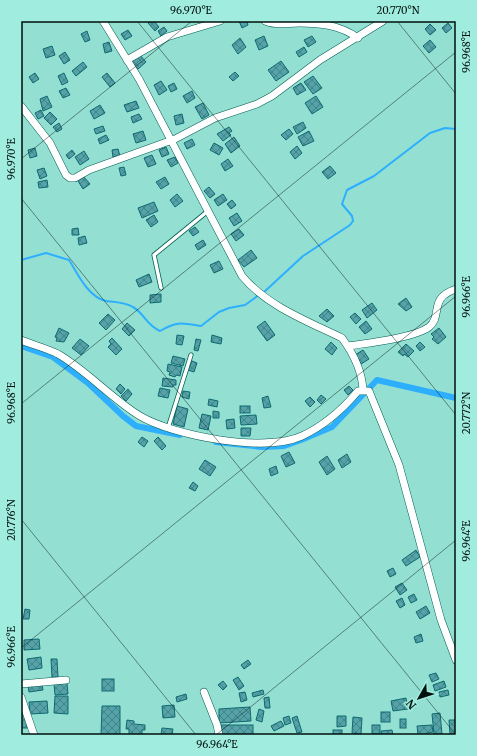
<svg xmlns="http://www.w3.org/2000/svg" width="477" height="756" viewBox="0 0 477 756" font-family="Merriweather,serif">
	<defs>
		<pattern id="building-cross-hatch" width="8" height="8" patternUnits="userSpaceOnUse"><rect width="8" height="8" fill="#55a3a9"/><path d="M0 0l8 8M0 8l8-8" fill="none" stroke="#448388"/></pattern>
	</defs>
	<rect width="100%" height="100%" fill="#93dfd2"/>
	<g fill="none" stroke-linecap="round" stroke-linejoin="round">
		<!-- stream -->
		<g stroke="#2daffe" stroke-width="2">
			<path d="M21,260l25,-7 23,7c9,14 19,37 37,41 9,1 19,1 27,6 11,6 13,18 27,24 17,-10 22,-8 41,-5l18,-14 10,-4 16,-3 14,-10"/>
			<path d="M263,293l40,-37 47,-31 3,-4 -1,-5 -10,-12 5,-14 27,-14 56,-43 15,-5 11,1"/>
		</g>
		<!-- canal -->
		<g stroke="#2daffe" stroke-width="6">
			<path d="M21,346l32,11 35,26 35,33 13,10 44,9"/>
			<path d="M216,442l46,5 22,-1 17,-6 31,-13 45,-47 79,18"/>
		</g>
	</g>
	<!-- building -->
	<g fill="url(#building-cross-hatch)" stroke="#0e6a70">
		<path d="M151,21h3l5,6 -4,4 -7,-8z"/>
		<path d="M239,21h8l1,4 -6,3z"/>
		<path d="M448,23l4,5 -6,5 -4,-5z"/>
		<path d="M430,24l6,6 -6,5 -5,-6z"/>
		<path d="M164,27l3,4 -6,5 -3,-5z"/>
		<path d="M128,30l4,6 -7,4 -4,-6z"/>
		<path d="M87,31l3,9 -5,2 -4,-8z"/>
		<path d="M264,36l4,10 -9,4 -4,-10z"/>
		<path d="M312,36l4,6 -8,5 -4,-7z"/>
		<path d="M240,38l6,9 -8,7 -6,-9z"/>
		<path d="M430,40l6,7 -7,6 -6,-7z"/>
		<path d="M109,42l3,9 -7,2 -2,-9z"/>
		<path d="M52,46l3,9 -9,3 -3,-9z"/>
		<path d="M304,47l3,5 -8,5 -3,-5z"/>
		<path d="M65,52l5,8 -6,4 -5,-8z"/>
		<path d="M139,54l7,8 -8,7 -7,-8z"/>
		<path d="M281,61l8,11 -13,9 -8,-11z"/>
		<path d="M83,62l4,5 -11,9 -4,-5z"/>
		<path d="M235,72l4,4 -6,5 -4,-4z"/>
		<path d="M35,73l4,6 -6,4 -4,-6z"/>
		<path d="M64,73l4,9 -6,3 -4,-9z"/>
		<path d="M107,73l8,10 -5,4 -8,-10z"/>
		<path d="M313,76l9,12 -9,6 -9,-12z"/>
		<path d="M161,81l6,9 -8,5 -5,-10z"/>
		<path d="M174,83l3,6 -6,3 -3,-6z"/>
		<path d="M301,83l5,7 -9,5 -4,-7z"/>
		<path d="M66,88l4,7 -7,3 -4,-7z"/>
		<path d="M192,91l3,7 -8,5 -4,-7z"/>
		<path d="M47,96l5,11 -9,4 -3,-12z"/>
		<path d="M316,96l7,11 -11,7 -7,-11z"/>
		<path d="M136,101l3,7 -12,4 -3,-7z"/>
		<path d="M203,103l6,12 -7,4 -7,-12z"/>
		<path d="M100,105l5,8 -11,6 -4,-8z"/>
		<path d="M41,110l3,6 -6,3 -3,-6z"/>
		<path d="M50,112l7,7 -6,6 -7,-7z"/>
		<path d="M139,114l3,5 -9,4 -2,-6z"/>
		<path d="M182,114l2,9 -8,2 -2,-9z"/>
		<path d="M303,122l3,6 -9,6 -4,-7z"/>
		<path d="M59,123l3,6 -5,3 -4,-5z"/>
		<path d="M103,126l2,5 -9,3 -2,-5z"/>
		<path d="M229,127l3,4 -3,2 2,2 -8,6 -6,-7z"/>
		<path d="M289,129l4,5 -7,6 -5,-5z"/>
		<path d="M143,131l3,9 -10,3 -3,-9z"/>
		<path d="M309,131l5,10 -11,5 -5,-9z"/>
		<path d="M106,135l3,5 -9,4 -2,-5z"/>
		<path d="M234,137l6,9 -9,7 -6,-9z"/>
		<path d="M192,139l3,6 -8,4 -3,-6z"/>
		<path d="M214,143l9,5 -4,7 -9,-5z"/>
		<path d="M297,146l5,7 -7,6 -5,-7z"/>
		<path d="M166,147l3,7 -7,3 -3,-7z"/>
		<path d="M35,148l2,8 -7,2 -2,-8z"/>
		<path d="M118,149l2,7 -7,1 -1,-7z"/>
		<path d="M72,150l3,4 -6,5 -3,-4z"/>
		<path d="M84,151l5,8 -9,6 -5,-8z"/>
		<path d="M152,155l4,9 -8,3 -4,-9z"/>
		<path d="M175,157l3,6 -7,4 -4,-7z"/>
		<path d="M228,159l5,7 -8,5 -4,-7z"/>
		<path d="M330,166l6,7 -8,6 -6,-7z"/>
		<path d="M124,167l2,8 -5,1 -2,-8z"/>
		<path d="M44,168l3,8 -7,3 -3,-9z"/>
		<path d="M84,177l6,7 -7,5 -5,-8z"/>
		<path d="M165,177l4,7 -8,5 -5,-7z"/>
		<path d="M47,180l1,7 -9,1 -1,-6z"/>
		<path d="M209,187l6,7 -5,4 -6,-7z"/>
		<path d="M177,194l6,7 -8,6 -5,-7z"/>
		<path d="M223,194l4,6 -9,6 -4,-6z"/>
		<path d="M232,200l4,5 -5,4 -4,-5z"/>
		<path d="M154,202l4,9 -16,7 -4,-10z"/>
		<path d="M237,213l5,8 -8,5 -5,-8z"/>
		<path d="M154,215l4,7 -7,5 -5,-7z"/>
		<path d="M195,227l4,5 -6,4 -4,-5z"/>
		<path d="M78,228l1,7h-7v-6z"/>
		<path d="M239,229l5,6 -8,6 -5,-7z"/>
		<path d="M85,236l2,7 -8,2 -1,-7z"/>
		<path d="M203,240l3,5 -8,5 -3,-5z"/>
		<path d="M251,250l6,8 -13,9 -6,-7z"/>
		<path d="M219,261l4,8 -9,4 -4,-8z"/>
		<path d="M149,274l3,8 -13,5 -3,-7z"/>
		<path d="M161,294v8l-11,1v-8z"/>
		<path d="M406,298l6,9 -6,4 -8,-7z"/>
		<path d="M372,303l5,7 -10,8 -5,-8z"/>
		<path d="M327,309l7,7 -7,6 -8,-6z"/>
		<path d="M355,313l6,6 -5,5 -6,-7z"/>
		<path d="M108,314l7,6 -9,10 -7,-7z"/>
		<path d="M265,321l10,14 -8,6 -10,-14z"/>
		<path d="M366,321l6,8 -7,5 -6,-7z"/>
		<path d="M127,323l8,7 -6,6 -7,-7z"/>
		<path d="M59,328l10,5 -5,9 -8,-1 1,-3 -2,-1z"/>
		<path d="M439,328l7,9 -8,7 -6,-5 2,-2 -3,-3z"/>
		<path d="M177,335l7,1 -2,9 -6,-1z"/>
		<path d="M212,335l10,3 -1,6 -10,-2z"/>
		<path d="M112,338l10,11 -6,6 -8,-8 3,-3 -2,-3z"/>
		<path d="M80,339l9,7 -8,9 -9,-7z"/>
		<path d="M196,339l5,1 -3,11 -4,-1z"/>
		<path d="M331,342l6,6 -5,7 -7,-6z"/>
		<path d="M420,342l5,5 -5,4 -4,-5z"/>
		<path d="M406,344l8,7 -6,6 -4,-3 -1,2 -5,-4z"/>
		<path d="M363,350l6,9 -8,5 -6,-9z"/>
		<path d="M173,356l12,3 -2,7 -12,-3z"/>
		<path d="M192,361l5,2 -3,9 -6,-2z"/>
		<path d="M168,364l14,3 -2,9 -4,-1 -1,2 -6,-2 1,-3 -3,-1z"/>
		<path d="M163,378l13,2v5h-3v2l-11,-1z"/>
		<path d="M120,384l5,5 -4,5 -5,-5z"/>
		<path d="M349,386l4,4 -5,5 -4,-5z"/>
		<path d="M160,388l10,2 -2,8 -10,-2z"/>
		<path d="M128,389l4,5 -6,7 -5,-5z"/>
		<path d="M183,391l7,1 -1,7 -7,-2z"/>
		<path d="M321,395l5,4 -5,5 -4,-4z"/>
		<path d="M268,396l3,11 -7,1 -2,-10z"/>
		<path d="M310,397l5,5 -5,5 -5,-6z"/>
		<path d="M209,399l9,2 -1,6 -9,-2z"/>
		<path d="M177,406l11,3 -4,18 -11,-3z"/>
		<rect x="240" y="406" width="10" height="7"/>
		<path d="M213,411l6,1v6h-6z"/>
		<path d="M202,414l9,2 -3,14 -9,-2z"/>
		<path d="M256,415l1,9 -16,1 -1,-9z"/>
		<path d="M234,419l1,9 -8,1 -1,-9z"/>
		<path d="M241,428h10l-1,8h-9z"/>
		<path d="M142,437l6,4 -4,6 -6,-5z"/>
		<path d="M158,437l8,9 -4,4 -8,-9z"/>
		<path d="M289,452l6,11 -9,4 -5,-11z"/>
		<path d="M347,454l4,8 -9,6 -4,-8z"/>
		<path d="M327,456l8,13 -8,6 -8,-13z"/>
		<path d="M205,460l11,7 -6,9 -11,-7z"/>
		<path d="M276,466l2,7 -7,3 -2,-7z"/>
		<path d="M193,482l5,4 -3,5 -6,-3z"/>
		<path d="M416,550l4,7 -14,9 -4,-6z"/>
		<path d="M393,568l3,6 -6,3 -3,-6z"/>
		<path d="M402,583l5,7 -7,5 -5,-8z"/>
		<path d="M414,594l3,6 -6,3 -3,-6z"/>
		<path d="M402,598l3,7 -5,3 -4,-7z"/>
		<path d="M426,606l4,7 -10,6 -4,-7z"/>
		<path d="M25,609l5,1 -1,9h-6z"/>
		<path d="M421,634l2,7 -7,2 -2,-6z"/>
		<path d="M39,639l1,10 -16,1v-10z"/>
		<path d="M41,657l1,11 -13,2 -2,-11z"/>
		<path d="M51,659h6l1,18h-6z"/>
		<path d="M248,660l3,4 -7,5 -3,-4z"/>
		<path d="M436,673l3,6 -7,3 -3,-7z"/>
		<path d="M238,677l6,9 -5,4 -6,-10z"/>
		<rect x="102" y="679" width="12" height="12"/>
		<path d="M223,681l4,5 -4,4 -5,-5z"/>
		<path d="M444,681l2,6 -11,4 -2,-6z"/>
		<path d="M67,683l1,11 -13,1 -1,-11z"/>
		<path d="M42,684l1,6 -14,2 -1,-7z"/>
		<path d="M263,690l1,4 -11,3 -1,-4z"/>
		<path d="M448,690l1,5 -9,2 -1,-5z"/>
		<path d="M245,692l2,8 -6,2 -2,-9z"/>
		<path d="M186,694l1,5 -10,3 -1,-5z"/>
		<path d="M55,696h13v18l-14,-1z"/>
		<path d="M269,697l1,11h-5l-1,-10z"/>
		<path d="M406,698l2,11 -15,2 -2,-10z"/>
		<path d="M47,701l1,12 -18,1 -1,-12z"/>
		<path d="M174,705l1,12 -12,1 -1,-12z"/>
		<path d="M102,706h18v29h-19z"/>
		<path d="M250,707l1,14 -32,2v-14z"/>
		<path d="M259,709l5,2 -2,11 -6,-2z"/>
		<rect x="381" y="712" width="9" height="10"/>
		<path d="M440,713l2,21h-8l-2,-20z"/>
		<rect x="21" y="714" width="6" height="14"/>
		<path d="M289,716l2,7 -6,2 -2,-7z"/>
		<path d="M297,716l5,16 -5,1 -5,-15z"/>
		<path d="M337,716h9v10l-9,1z"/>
		<path d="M353,717l9,1 -1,16 -9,-1z"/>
		<rect x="400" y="719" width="6" height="9"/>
		<path d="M127,720l7,1v3l11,1v5h-3v5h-13v-6h-3z"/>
		<path d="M449,720h7v15h-6z"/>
		<path d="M281,721l3,5 -10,5 -3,-5z"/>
		<rect x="221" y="725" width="32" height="10"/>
		<rect x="372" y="725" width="8" height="9"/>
		<path d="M432,725l1,7 -6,1v2h-9l-1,-9z"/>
		<path d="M162,728l11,1 -1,6h-11z"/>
		<rect x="333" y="730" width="9" height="5"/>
		<path d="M392,730l1,5h-11l-1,-4z"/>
	</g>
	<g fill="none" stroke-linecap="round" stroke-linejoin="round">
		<!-- lane casing -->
		<g stroke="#005e53" stroke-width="5">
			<g id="lane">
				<path d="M161,288l-7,-33 54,-44"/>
				<path d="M168,428l23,-73"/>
			</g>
		</g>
		<!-- street casing -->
		<g stroke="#005e53" stroke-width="8">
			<g id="street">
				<path d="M103,21l36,58 103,197c25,30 65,45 100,62 11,15 20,33 21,52"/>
				<path d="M265,21c11,5 22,2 34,2 21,0 41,2 59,15"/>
				<path d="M127,60l40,-23 53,-16"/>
				<path d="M21,106l29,37 16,32 4,3h5l14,-8 86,-31 40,-21 42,-14 15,-8 48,-36 63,-39"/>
				<path d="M21,340c12,5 25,8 37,14 28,16 54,45 82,62 34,20 125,37 162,20 21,-10 41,-27 56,-45h11l30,74 42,155 15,40"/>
				<path d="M348,346c20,-3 66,-8 81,-19 14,-11 -1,-29 27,-38"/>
				<path d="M21,684l45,-4"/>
				<path d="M204,692l13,33 2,10"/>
				<path d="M21,697l13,38"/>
			</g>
		</g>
		<!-- lane -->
		<use href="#lane" stroke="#fff" stroke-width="3.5"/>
		<!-- street -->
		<use href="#street" stroke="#fff" stroke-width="7"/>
	</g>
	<!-- ticks -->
	<path fill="none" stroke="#00100d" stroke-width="1" stroke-opacity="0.45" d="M137,21l319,394M397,21l59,73M21,159l171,-138M21,198l435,537M21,404l435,-352M21,519l175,216M21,648l435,-352M216,735l240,-195"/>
	<!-- border -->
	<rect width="477" height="756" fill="none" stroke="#a0ecdf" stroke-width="44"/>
	<!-- north arrow -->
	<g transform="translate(419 698) rotate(231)" stroke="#a0ecdf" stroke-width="3" paint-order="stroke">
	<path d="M0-3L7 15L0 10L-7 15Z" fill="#00100d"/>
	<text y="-6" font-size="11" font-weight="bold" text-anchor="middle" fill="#00100d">N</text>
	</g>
	<rect x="22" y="22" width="433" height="712" fill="none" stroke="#00100d" stroke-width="1.5"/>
	<g font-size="10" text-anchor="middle" fill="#00100d">
		<text x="191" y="14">96.970°E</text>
		<text x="398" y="14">20.770°N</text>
		<text transform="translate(466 52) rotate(-90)" y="4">96.968°E</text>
		<text transform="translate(11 159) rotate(-90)" y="4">96.970°E</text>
		<text transform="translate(466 297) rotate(-90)" y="4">96.966°E</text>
		<text transform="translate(11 403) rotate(-90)" y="4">96.968°E</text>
		<text transform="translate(466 413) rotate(-90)" y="4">20.772°N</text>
		<text transform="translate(11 520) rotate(-90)" y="4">20.776°N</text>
		<text transform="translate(466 541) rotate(-90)" y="4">96.964°E</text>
		<text transform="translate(11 647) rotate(-90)" y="4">96.966°E</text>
		<text x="217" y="748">96.964°E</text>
	</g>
</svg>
